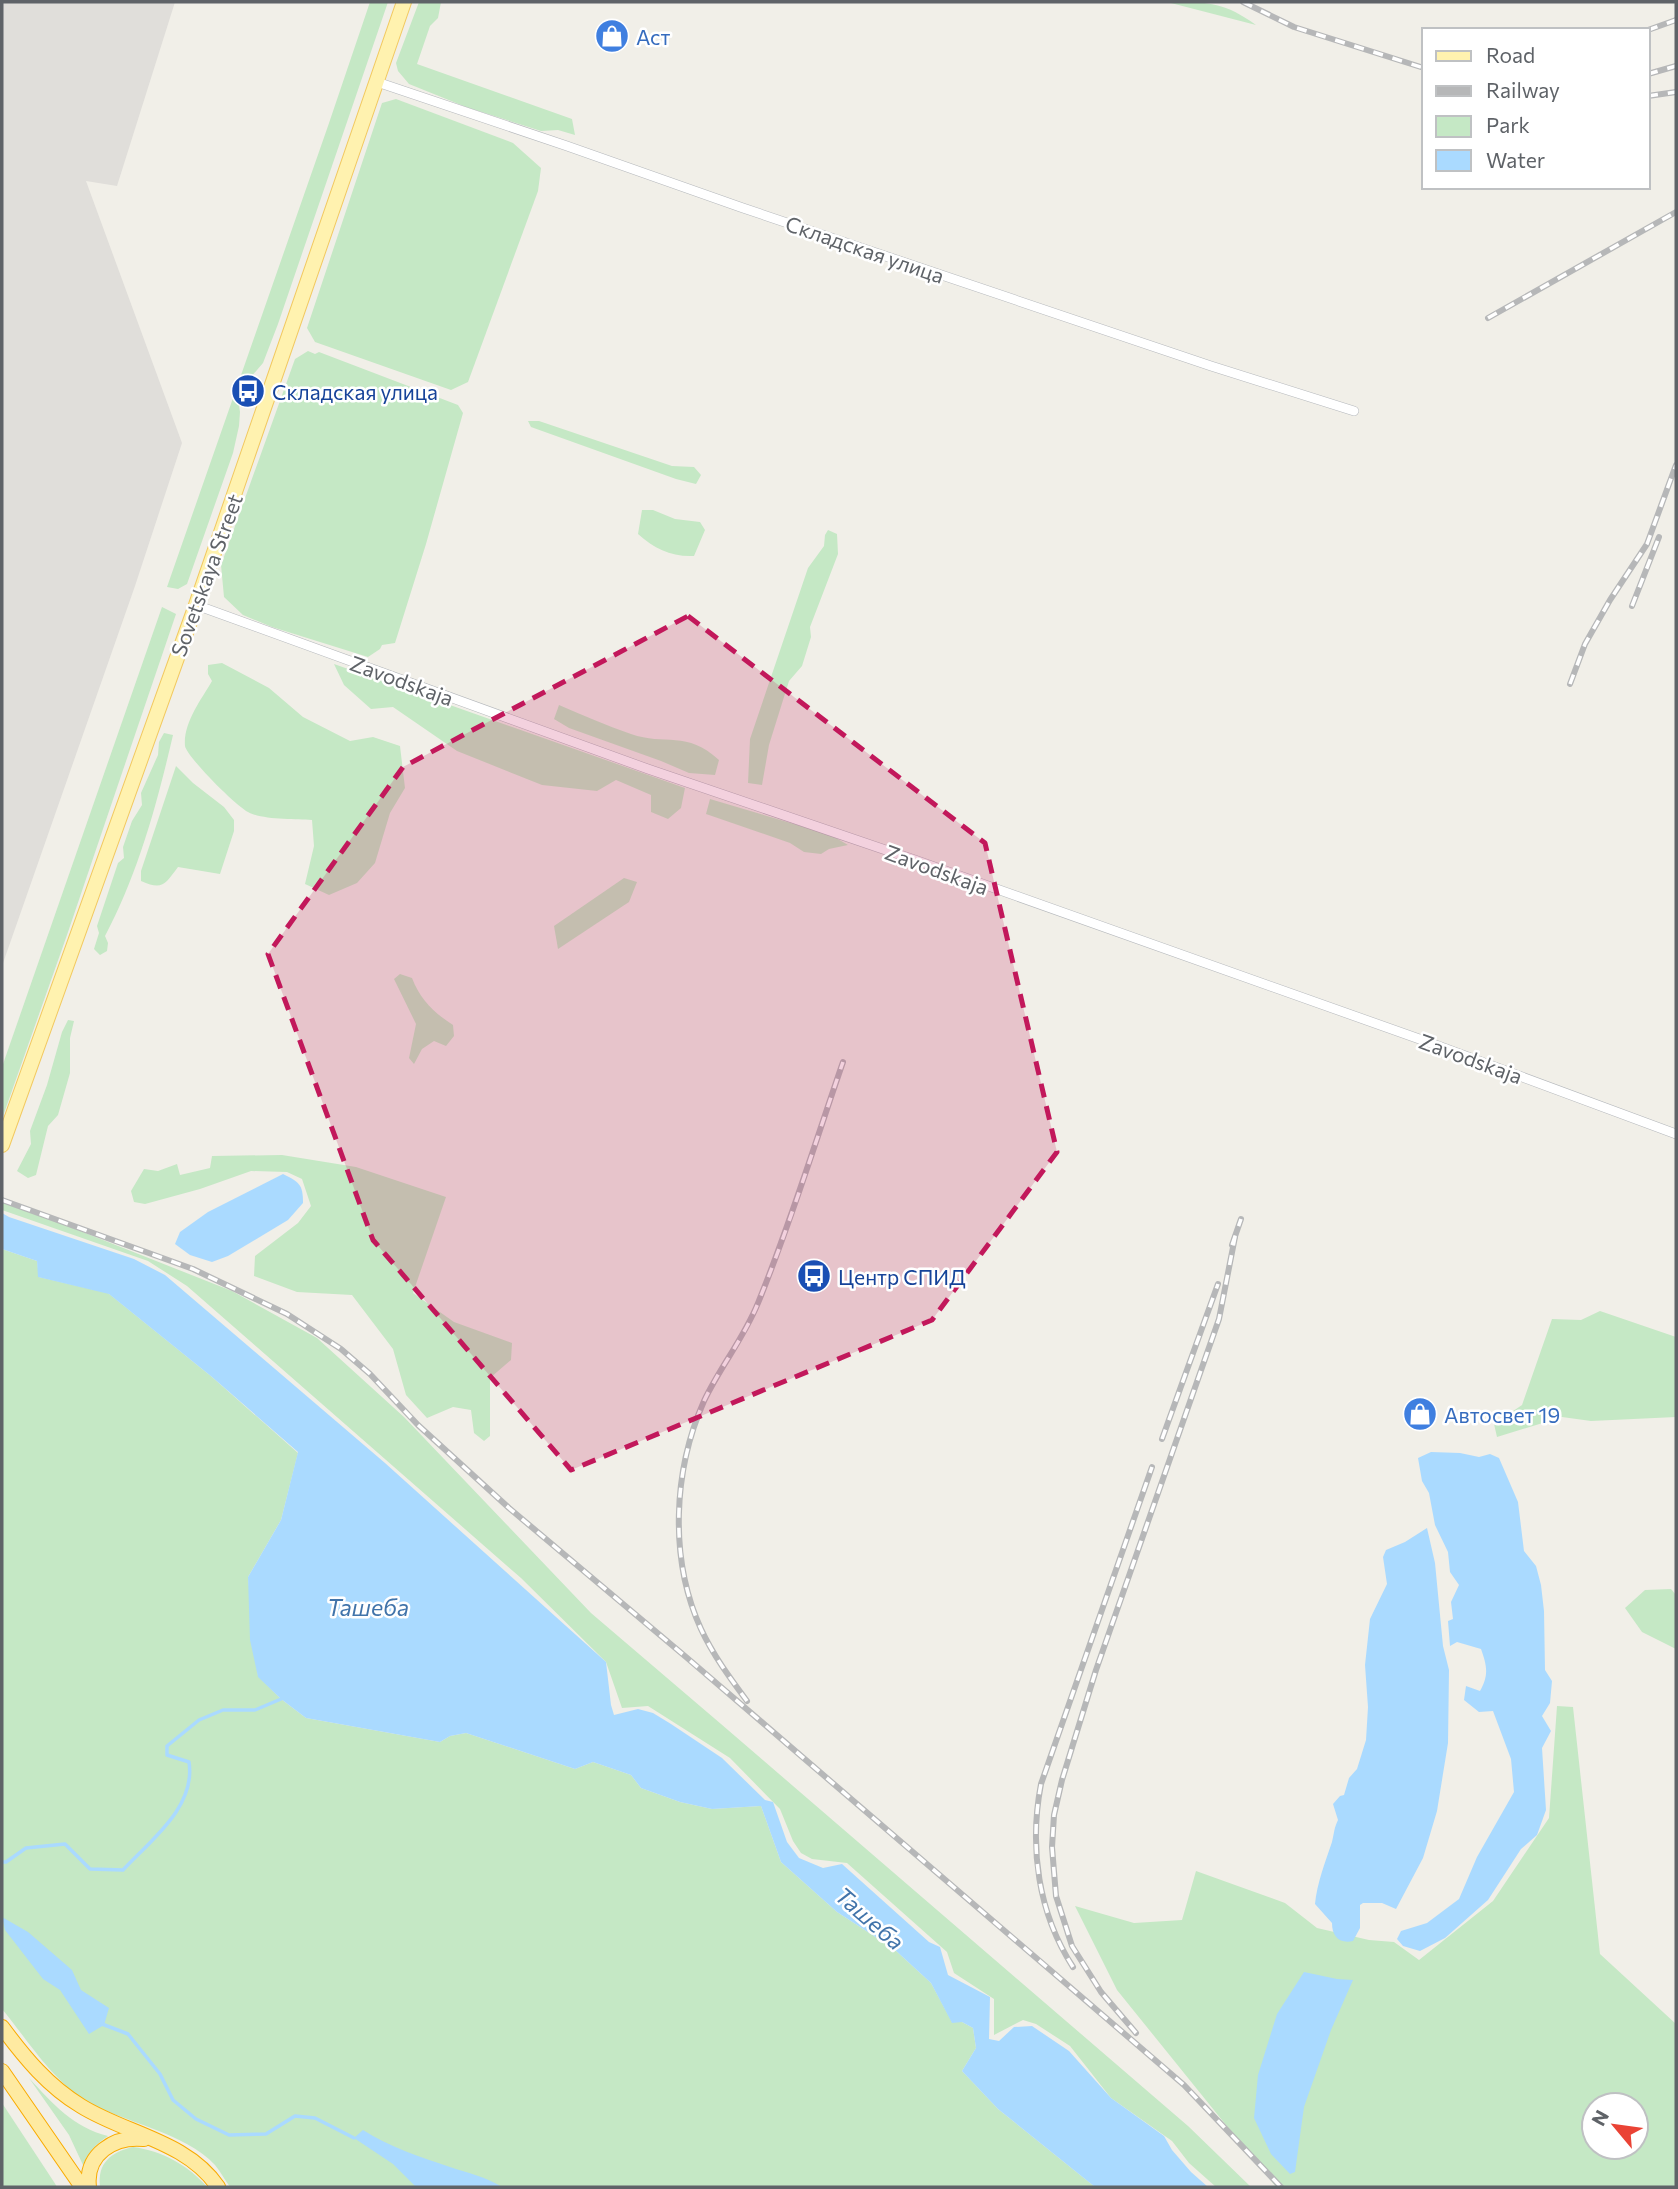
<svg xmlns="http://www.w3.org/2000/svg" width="1678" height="2189" viewBox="0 0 1678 2189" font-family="Commissioner,sans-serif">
	<rect width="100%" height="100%" fill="#f1efe8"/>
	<!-- industrial -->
	<path fill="#e0deda" d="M2,2h173l-58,184 -31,-5 96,262 -47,143 -133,380z"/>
	<!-- green -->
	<g fill="#c5e8c5" fill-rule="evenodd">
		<path d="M370,2h18l-110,322 -15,39 -19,22 -6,14 2,13 -1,14 -6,27 -46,131 -9,5 -11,-2 161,-461z"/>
		<path d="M419,2h22l-3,16 -8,8 -13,38 155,55 3,16 -17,-5 -17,1 -75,-24 -57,-23 -11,-13 -2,-8z"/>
		<path d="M1167,2c39,0 56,-1 89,23z"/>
		<path d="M396,99l117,44 28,25 -3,23 -70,191 -17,8 -136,-48 -8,-14 75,-225z"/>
		<path d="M308,351l7,3 4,-2 139,53 5,8 -37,131 -31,99 -13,2 -2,4 -12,8 -96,-30 -29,-12 -19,-18 -3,-32 74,-206z"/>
		<path d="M528,421h11l133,45 22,1 7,8 -5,9 -20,-5 -145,-52z"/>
		<path d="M642,510h11l22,9 25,3 5,8 -11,26c-23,1 -39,-7 -56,-22z"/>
		<path d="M828,530l9,4 1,20 -28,73 1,10 -9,29 -13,15 -20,64 -7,40 -14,-2 2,-44 58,-171 16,-22 1,-11z"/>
		<path d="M162,607l14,7 -109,321 -65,184v-52z"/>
		<path d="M222,663l47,25 34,29 47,24 23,-4 27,9 5,42 -15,25 -15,50 -18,20 -28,12 -24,-11 9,-38 -2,-26c-17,-1 -50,0 -64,-8 -12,-6 -61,-55 -63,-66 -2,-23 16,-46 27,-65l-4,-7v-9z"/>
		<path d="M334,664l351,124 -4,20 -13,11 -17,-7v-17l-35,-15 -19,11 -55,-6 -85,-34 -64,-44 -22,2 -27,-24z"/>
		<path d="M559,705c24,10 48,21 72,29 34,12 56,-4 88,26l-4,15 -26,-2 -28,-12 -92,-33 -15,-9z"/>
		<path d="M164,733l9,2c-16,69 -35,139 -68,201l3,7 -1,8 -7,4 -6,-6 5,-16 -2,-7 21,-63 6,-5 -1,-11 9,-26 10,-16 -1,-12 17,-38 1,-13z"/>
		<path d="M176,766l17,17 31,24 10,13v11l-14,43 -42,-7c-13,17 -15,24 -37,14v-10z"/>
		<path d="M710,799l121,36 17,10 -19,4 -8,5 -17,-2 -14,-9 -84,-29z"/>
		<path d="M624,878l13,4 -8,20 -71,47 -4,-23z"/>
		<path d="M400,974l12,4c8,21 22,35 41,47l1,11 -8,10 -12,-5 -12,8 -8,15 -5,-6 7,-34 -22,-45z"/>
		<path d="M68,1020l6,1 -4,17v35l-12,42 -10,11 -12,49 -8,3 -11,-7 14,-27 -1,-13 17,-46 15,-53z"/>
		<path d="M282,1155l74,12 90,30 -33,96 41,29 58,21 -1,17 -21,18v58l-6,5 -10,-8 -3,-23 -18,-3 -26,11 -21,-23 -13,-46 -41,-54 -55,-3 -43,-16 1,-20 43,-33 13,-17 -9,-27 -15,-7 -36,-1 -51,18 -55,15 -11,-2 -3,-11 13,-22 14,2 19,-7 3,11 30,-7 2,-12z"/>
		<path d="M2,1200l230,91 85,47 87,79 187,196 130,111 467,402 63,61h-35l-27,-24 -17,-22 -61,-43 -41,-52 -34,-22 -13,-4 -29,15v-36l-40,-26 -7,-21 -100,-89 -35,-4 -11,-6 -8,-12 -13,-32 -50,-51 -82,-52 -26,2 -16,-46 -85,-84 -334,-292 -39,-25 -146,-51z"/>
		<path d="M2,1249l35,12 2,16 69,16 104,84 86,76 -17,67 -33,57 10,99 23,23 25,19 134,24 10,-6 16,-3 109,36 18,-7 38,13 10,13 39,14 32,7 49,-3 20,56 56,50 57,37 37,34 21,39h10l11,6 3,20 -14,23 36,38 97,78h-865c-5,-7 -10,-16 -15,-22 -30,-33 -92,-42 -130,-65 -32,-19 -59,-62 -83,-91z"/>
		<path d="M1600,1311l76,26v80l-85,4 -29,-4 -65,20 -3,-13 28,-19 30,-86 29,1z"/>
		<path d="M1671,1589l5,6v54l-34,-17 -17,-24 20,-18z"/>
		<path d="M1557,1706l16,1 27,247 76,70v163h-400l-159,-197 -42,-84 59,17 48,-3 14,-49 89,32 32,25 52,12 25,2 25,18 74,-59 56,-83zM1594,2105h42v42h-42z"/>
		<path d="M29,2078c23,25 45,50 79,58 -12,8 -19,15 -25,29l-14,-30z"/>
		<path d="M2,2103l52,79 3,5h-55z"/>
		<path d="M133,2147c29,4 55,18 74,40h-107c-3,-24 11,-35 33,-40z"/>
	</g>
	<!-- water -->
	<g fill="#aadaff">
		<path d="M283,1174c16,8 20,10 20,29l-15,17 -60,36 -16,6 -22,-7 -15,-11 5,-12 28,-20z"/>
		<path d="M2,1213l7,4 125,42 31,16 220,188 221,199 5,43 3,10 24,-6 15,4 18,11 51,34 43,42 8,2 14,40 12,16 24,10 19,-4 87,78 11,5 8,28 42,22 -1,42 10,2 15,-14 18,-1 37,25 42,47 53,38 8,14 19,22 17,15h-113l-97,-78 -36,-38 14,-23 -3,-20 -11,-6 -10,1 -21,-40 -37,-34 -57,-37 -56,-50 -20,-56 -49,3 -32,-7 -39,-14 -10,-13 -38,-13 -18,7 -109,-36 -16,3 -10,6 -134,-24 -25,-19 -23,-22 -8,-37 -2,-63 33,-57 17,-68 -86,-75 -103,-83 -71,-17 -1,-16 -35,-12z"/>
		<path d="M1431,1452l29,1 19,4 11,-3 9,4 19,44 6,49 12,15 5,19 3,26 1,59 7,11 -2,22 -8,13 9,15 -9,17 4,62 -9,25 -16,14 -33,51 -43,38 -25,13 -17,-5 -6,-7 4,-8 26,-8 32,-24 18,-42 37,-65 -3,-33 -18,-48 -14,1 -15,-12 2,-14 14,5c9,-16 7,-25 1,-42l-24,-7 -7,4 -2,-25 5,-2 -2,-17 8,-17 -9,-13 -2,-20 -13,-27 -6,-32 -7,-12 -4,-23z"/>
		<path d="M1427,1528l8,35 8,83 6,24 -1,73 -11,68 -14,47 -27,51 -14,-6h-19l-3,2v23l-7,13c-13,3 -21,-4 -21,-18l-17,-19c2,-21 10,-41 17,-62 2,-8 2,-14 6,-22l-5,-16 7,-8 4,-1 5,-17 8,-9 9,-29 2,-33 -3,-42 5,-46 17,-35 -4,-27 3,-7 19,-8z"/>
		<path d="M2,1917l26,15 44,38 9,20 28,18 -5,17 -15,9 -29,-44 -17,-11 -38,-49z"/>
		<path d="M1304,1972l33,7 16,1 -22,50 -27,77 -9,65 -5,2 -19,-20 -17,-36 4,-43 19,-61z"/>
		<path d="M363,2130c26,17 58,27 87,37 18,6 36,10 52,20h-86l-23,-23 -39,-26z"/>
	</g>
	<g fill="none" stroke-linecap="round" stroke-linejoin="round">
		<!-- stream -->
		<g stroke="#aadaff" stroke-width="3.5">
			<path d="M2,1862h4l20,-14 39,-4 25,25 33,1c28,-30 73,-63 66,-108l-22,-7v-9l32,-26 24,-10h32l26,-11"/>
			<path d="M102,2024l26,10 32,40 13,26 23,19 33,16 37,-1 29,-18 20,2 39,20"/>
		</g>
		<!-- minor casing -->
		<g stroke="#b5b8bc" stroke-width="10">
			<g id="minor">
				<path d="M377,82l190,64 176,62 468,158 143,45"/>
				<path d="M196,605l452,164 267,91 510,181 251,93"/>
			</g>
		</g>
		<!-- primary casing -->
		<g stroke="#f2c960" stroke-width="16">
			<path id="primary" d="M2,1145l194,-540 208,-603"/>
		</g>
		<!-- trunk casing -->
		<g stroke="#f9ab00" stroke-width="16">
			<g id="trunk">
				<path d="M2,2027c23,31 46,59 79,79 45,28 106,35 137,81"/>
				<path d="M2,2071l80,116"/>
				<path d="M89,2187c-4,-33 25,-51 55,-48"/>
			</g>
		</g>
		<!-- minor -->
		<use href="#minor" stroke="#fff" stroke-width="9"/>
		<!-- primary -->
		<use href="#primary" stroke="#fff2af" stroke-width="14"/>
		<!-- trunk -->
		<use href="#trunk" stroke="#feeaa1" stroke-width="14"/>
		<!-- rail casing -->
		<g stroke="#b6b7b8" stroke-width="6">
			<g id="rail">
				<path d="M1243,2l51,25 130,41"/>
				<path d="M1648,30l28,-10"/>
				<path d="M1648,74l28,-8"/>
				<path d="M1648,96l28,-4"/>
				<path d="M1488,318l188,-106"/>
				<path d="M1632,606l27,-69"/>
				<path d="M1570,684l15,-40 25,-44 37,-56 29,-79"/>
				<path d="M2,1200l191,69 94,45 54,35 29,25 48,51 91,83 177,149 498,428 97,102"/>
				<path d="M1232,1245l9,-26"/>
				<path d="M1162,1439l56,-155"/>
				<path d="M747,1701c-17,-23 -34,-46 -46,-72 -32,-70 -28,-158 3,-228 16,-34 40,-63 54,-98 32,-78 57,-160 85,-241"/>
				<path d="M1073,1967c-35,-54 -44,-120 -32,-183l111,-317"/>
				<path d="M1136,2033l-35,-41 -29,-46 -16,-50 -4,-49 2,-32 8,-35 34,-110 123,-351 16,-82"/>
			</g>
		</g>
		<!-- rail -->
		<use href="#rail" stroke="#fff" stroke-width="3.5" stroke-dasharray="10" stroke-linecap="butt"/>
	</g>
	<!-- marked area -->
	<path fill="#c2185b" fill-opacity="0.2" stroke="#c2185b" stroke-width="5" stroke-dasharray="14 9" stroke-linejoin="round" d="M688,616l297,227 72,309 -125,168 -361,150 -198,-230 -105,-286 135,-187z"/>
	<!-- icons -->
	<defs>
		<g id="shop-disc" transform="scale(1.75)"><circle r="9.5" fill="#3f7fe0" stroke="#fff"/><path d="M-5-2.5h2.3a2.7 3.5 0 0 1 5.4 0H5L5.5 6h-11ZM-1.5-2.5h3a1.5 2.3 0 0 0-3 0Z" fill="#fff"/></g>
		<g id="bus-disc" transform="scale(1.75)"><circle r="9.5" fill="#1a4fb4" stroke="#fff"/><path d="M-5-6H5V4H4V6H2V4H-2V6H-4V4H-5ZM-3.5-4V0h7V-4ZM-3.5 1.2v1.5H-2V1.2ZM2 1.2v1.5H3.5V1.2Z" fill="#fff"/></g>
	</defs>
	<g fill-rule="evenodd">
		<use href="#shop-disc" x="612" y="36"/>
		<use href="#bus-disc" x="248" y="391"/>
		<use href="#bus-disc" x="814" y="1276"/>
		<use href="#shop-disc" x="1420" y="1414"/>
	</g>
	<g text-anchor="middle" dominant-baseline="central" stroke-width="5" stroke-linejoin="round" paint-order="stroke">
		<!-- shop labels -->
		<g font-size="21" fill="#366cbe" stroke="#fff" text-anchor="start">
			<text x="636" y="36">Аст</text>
			<text x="1444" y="1414">Автосвет 19</text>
		</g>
		<!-- street labels -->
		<g font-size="21" fill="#5f6368" stroke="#fff">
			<text transform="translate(865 249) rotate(19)">Складская улица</text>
			<text transform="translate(206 575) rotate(-70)">Sovetskaya Street</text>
			<text transform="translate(402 680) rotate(20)">Zavodskaja</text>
			<text transform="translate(937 869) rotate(20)">Zavodskaja</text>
			<text transform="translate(1471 1058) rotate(20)">Zavodskaja</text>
		</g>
		<!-- transit labels -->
		<g font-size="21" fill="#164399" stroke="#fff" text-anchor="start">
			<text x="272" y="391">Складская улица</text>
			<text x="838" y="1276">Центр СПИД</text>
		</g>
		<!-- water labels -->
		<g font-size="23" font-style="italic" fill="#4174aa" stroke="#fff">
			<text x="368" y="1607">Ташеба</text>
			<text transform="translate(870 1918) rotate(41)">Ташеба</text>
		</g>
	</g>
	<!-- border -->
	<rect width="1678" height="2189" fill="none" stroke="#5f6368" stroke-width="7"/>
	<!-- legend -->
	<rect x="1422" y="28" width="228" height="161" fill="#ffffff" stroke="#bfc1c3" stroke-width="2"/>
	<rect x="1436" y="51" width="35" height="10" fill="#fff2af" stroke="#bfc1c3" stroke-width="2"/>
	<text x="1486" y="63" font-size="21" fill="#5f6368">Road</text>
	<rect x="1436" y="86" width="35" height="10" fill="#b6b7b8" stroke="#bfc1c3" stroke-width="2"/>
	<text x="1486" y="98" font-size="21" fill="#5f6368">Railway</text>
	<rect x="1436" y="116" width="35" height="21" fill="#c5e8c5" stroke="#bfc1c3" stroke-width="2"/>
	<text x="1486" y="133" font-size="21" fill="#5f6368">Park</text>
	<rect x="1436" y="150" width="35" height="21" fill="#aadaff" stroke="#bfc1c3" stroke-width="2"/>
	<text x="1486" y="168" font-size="21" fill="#5f6368">Water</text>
	<!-- north arrow -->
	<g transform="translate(1615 2126) rotate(299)"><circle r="33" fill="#ffffff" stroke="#bfc1c3" stroke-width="2"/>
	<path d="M0-5L12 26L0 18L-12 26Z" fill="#ea4335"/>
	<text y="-10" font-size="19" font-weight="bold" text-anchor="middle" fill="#5f6368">N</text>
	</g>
</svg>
